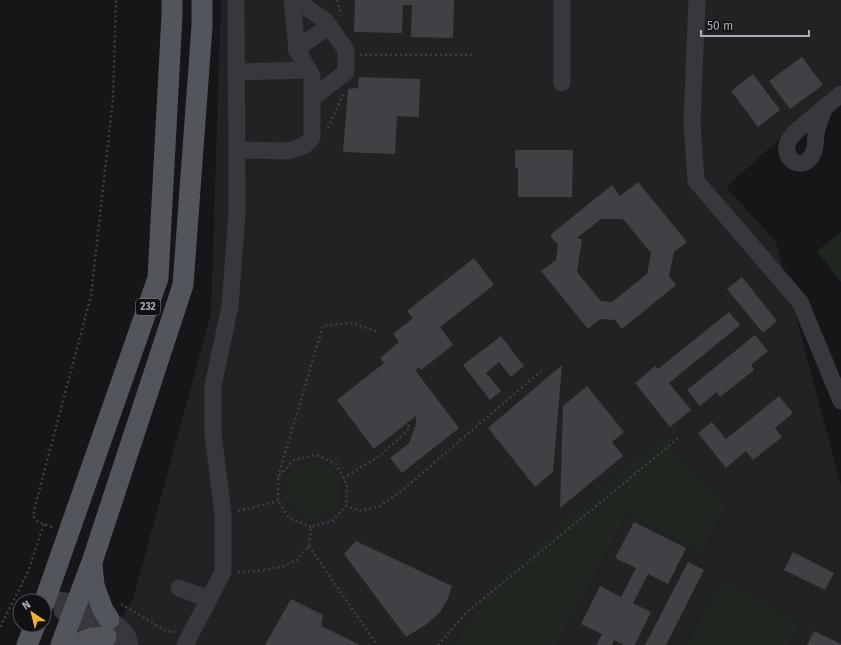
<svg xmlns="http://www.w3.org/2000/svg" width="841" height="645" viewBox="0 0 841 645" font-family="'Fira Sans',sans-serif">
	<rect width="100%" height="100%" fill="#161618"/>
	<!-- built -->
	<path fill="#222225" d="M221,0h620v84l-115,103 50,55 65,243v160h-735l27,-46 78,-285z"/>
	<!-- green -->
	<g fill="#1e261f">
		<path d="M841,232v50l-24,-31z"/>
		<path d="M660,438l67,67 -25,46 -75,-36 -70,130h-104l48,-70z"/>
		<path d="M306,463h10l9,1 8,5 8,15 -1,18 -12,13 -17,4 -12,-5 -8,-6 -6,-11 1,-18 10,-10z"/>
		<path d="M721,580l80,42 -12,23h-102z"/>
	</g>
	<!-- building -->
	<g fill="#404145" fill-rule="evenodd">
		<path d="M355,0h99l-1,38 -42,-1 1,-32h-9l-1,28 -48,-1z"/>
		<path d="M802,57l21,28 -33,24 -21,-28z"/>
		<path d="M753,74l27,36 -22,17 -27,-36z"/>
		<path d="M359,77l61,2 -1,38 -22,-1 -2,38 -52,-2 5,-63 10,-1z"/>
		<path d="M515,150h58l-1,47h-54v-29h-3z"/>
		<path d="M638,182l49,60 -13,10 -5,24 7,9 -54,44 -7,-9 -15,-1 -12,10 -47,-58 15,-11 2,-15 -8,-10 62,-50 8,11zM601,219h22l28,34 -4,21 -35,28 -11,-1 -24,-29 5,-33 -5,-1z"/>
		<path d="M474,258l20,27 -54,42 13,18 -32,25 -2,-3 -4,3 44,58 -57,45 -12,-15 19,-15 7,-19v-8l-42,33 -37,-49 47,-37 -4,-5 19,-16 -6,-8 20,-16 -6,-7z"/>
		<path d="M742,277l35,44 -14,12 -36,-44z"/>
		<path d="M729,312l11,13 -71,58 22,27 -21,17 -35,-44 20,-17 3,3z"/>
		<path d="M755,335l13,16 -17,14 3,5 -34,27 -3,-5 -17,14 -13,-16z"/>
		<path d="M501,336l23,30 -13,11 -12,-15 -13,11 15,18 -11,9 -27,-35z"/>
		<path d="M562,365l-9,107 -18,15 -47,-59z"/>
		<path d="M587,386l37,46 -12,10 11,14 -63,52 3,-102z"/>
		<path d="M779,396l14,17 -18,15 7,9 -29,23 -7,-9 -20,17 -28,-35 14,-11 14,17z"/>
		<path d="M634,522l52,26 -18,36 -20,-10 -15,29 18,9 -16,33h-11l-10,-5 -2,5h-16l6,-11 -21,-10 19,-38 21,11 15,-29 -21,-10z"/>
		<path d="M356,541l96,45 -4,12 -8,14 -13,12 -21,13 -62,-83z"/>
		<path d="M793,552l41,21 -9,17 -41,-20z"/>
		<path d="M688,562l16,8 -38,75h-21z"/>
		<path d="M291,599l32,16 -2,11 39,19h-95z"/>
		<path d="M814,631l27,13v1h-34z"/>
	</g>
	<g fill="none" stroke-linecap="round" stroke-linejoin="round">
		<!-- path -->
		<g stroke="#3d3f44" stroke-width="2.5" stroke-dasharray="2 3" stroke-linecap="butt">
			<path d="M337,0l4,15"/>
			<path d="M360,55h112"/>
			<path d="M328,128l15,-34"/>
			<path d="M278,477l45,-151 29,-3 26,9"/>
			<path d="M343,478l38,-23 28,-26 -1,-7"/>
			<path d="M238,511l40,-10"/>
			<path d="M52,527l-14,-5 -5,-6 2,-10 56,-210 22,-197 3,-99"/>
			<path d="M311,527l-22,-9 -11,-17v-24l16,-17 23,-5 19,9 11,21 -1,21"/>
			<path d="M309,546l68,99"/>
			<path d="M238,572l20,-1 23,-4 16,-7 12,-14 2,-19 21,-6 14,-15 14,5 20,-5 19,-13 142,-122"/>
			<path d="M121,604l45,27 9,1"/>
			<path d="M0,627l28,-55 16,-48"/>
			<path d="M438,645l28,-32 192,-158 21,-18"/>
		</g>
		<!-- minor -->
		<g stroke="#37383d" stroke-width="17">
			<path d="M295,0l30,20 4,6 17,24v22l-34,26"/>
			<path d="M697,0l-5,122 4,59 104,121 41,99"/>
			<path d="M296,49l33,-23"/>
			<path d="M236,72l73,-2"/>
			<path d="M562,83v-83"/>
			<path d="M824,109c-3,8 -7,17 -8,26 -1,6 0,13 -3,18 -7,18 -29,10 -26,-8 1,-5 5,-9 8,-13l46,-38"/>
			<path d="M237,150l52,1 16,-6 7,-7v-62l-15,-26 -5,-50"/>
			<path d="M179,588l30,11"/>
			<path d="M46,598l31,5 32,16 10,7 8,9 3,10"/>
			<path d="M62,611c17,13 38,21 55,34"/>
			<path d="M185,645l38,-73v-58l-10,-80v-48l17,-80 7,-93 -1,-213"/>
		</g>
		<!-- major -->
		<g stroke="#53555c" stroke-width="21">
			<path d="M92,565l2,20 9,25 6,9"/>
			<path d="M44,603l114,-325 14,-263v-15"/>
			<path d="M27,645l8,-20"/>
			<path d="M61,645l31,-83 91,-277 19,-259v-26"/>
			<path d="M74,645l18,-7 14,-1"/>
		</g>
	</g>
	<g text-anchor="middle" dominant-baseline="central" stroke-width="3.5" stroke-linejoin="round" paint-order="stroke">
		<!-- shield labels -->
		<rect fill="#111113" stroke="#7b7e86" stroke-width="1" x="136" y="299" width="24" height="16" rx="3"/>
		<g font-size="10" font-weight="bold" fill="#a8adb8">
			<text x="148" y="307">232</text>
		</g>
	</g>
	<!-- north arrow -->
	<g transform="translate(32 613) rotate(325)"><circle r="19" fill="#111113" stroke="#4d4f55"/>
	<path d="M0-3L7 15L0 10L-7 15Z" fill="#f2b134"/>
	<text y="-6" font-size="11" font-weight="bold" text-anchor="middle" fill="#a8adb8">N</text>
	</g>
	<!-- scale -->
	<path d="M701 30v6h108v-6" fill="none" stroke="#a8adb8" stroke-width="2"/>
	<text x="707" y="30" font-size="12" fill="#a8adb8" stroke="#111113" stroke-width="3" paint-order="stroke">50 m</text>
</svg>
